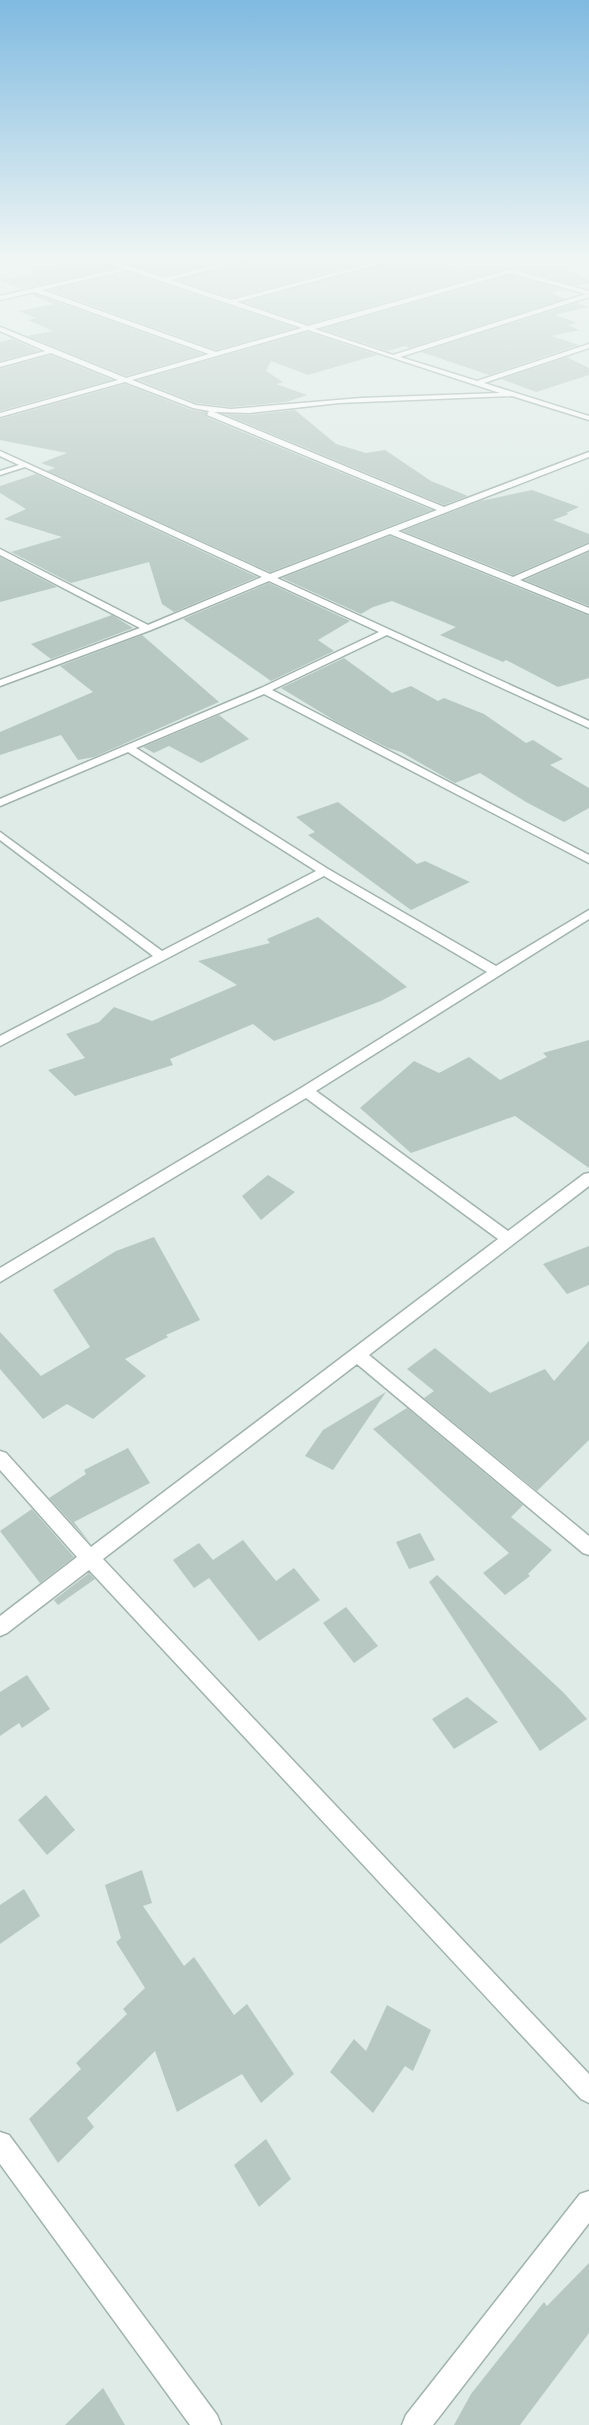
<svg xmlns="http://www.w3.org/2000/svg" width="589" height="2425" viewBox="0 0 589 2425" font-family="Manrope,sans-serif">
	<rect width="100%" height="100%" fill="#deebe6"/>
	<!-- building -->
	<g fill="#b7c8c2">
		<path d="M116,259h113l-64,17z"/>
		<path d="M250,259h128l-147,39 -54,-18z"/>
		<path d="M399,259h33l29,13 21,-6 16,5 -190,53 -65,-22z"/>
		<path d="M99,260l17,8 -95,21 -21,-9 38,-6 -11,-4z"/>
		<path d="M553,265l36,15v3l-11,3 -54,-15z"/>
		<path d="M128,272l168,56 -80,22 -167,-60z"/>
		<path d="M511,275l53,15 -13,3 14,6 -156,49 -4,-2 -17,5 -67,-22z"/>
		<path d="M35,294l168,60 -77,22 -99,-40 26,-5 -25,-11 8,-2 -17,-7 35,-7 -22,-9z"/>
		<path d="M577,303l11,4 -33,8 23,8 -11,2 13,5 -29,6 28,9 -90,30 -68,-23z"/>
		<path d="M308,332l69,23 -69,20 -37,-14 -5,10 17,11 -7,2 31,11 -20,7 -56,5 -35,-4 -58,-23z"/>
		<path d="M13,339l26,12 -39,10v-19z"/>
		<path d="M51,355l61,25 -112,31v-42z"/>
		<path d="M567,357l22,11v7l-53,17 -35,-13z"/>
		<path d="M125,384l67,26 14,2v5l226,93 -162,62 -223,-101 8,-3 -14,-5 26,-10 -67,-13v-21z"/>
		<path d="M295,410l41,34 30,9 19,-3 46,31 37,15 -24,9 -220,-91 25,1z"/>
		<path d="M36,474l221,103 -83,35 -12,-8 -13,-42 -78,21 -60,-31 51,-15 -58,-18 22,-10 -26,-16v-7z"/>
		<path d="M532,490l47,17 -13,6 3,1 -16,6 36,14v8l-76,33 -110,-44 77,-30z"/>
		<path d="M390,536l199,80v62l-31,9 -52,-27 -3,2 -63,-27 16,-8 -64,-26 -19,6 -12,7 -79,-36z"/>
		<path d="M589,552v54l-64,-26z"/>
		<path d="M0,557l57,30 -57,15z"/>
		<path d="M269,583l81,38 -32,19 16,11 -63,30 -88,-62z"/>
		<path d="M112,615l21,13 -82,31 -20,-15z"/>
		<path d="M142,635l77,67 -125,55 -16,3 -17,-25 -61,20v-23l93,-40 -33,-26z"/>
		<path d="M344,658l48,35 19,-7 27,15 6,-3 40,16 42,29 7,-3 30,19 -13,6 39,23v20l-25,14 -38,-20 -46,-29 -25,10 -54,-31 -13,-4 -51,-26 -56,-34z"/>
		<path d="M219,715l30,24 -48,24 -32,-17 -15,7 -11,-6z"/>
		<path d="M338,802l79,62 8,-3 45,21 -59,28 -103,-75 7,-3 -19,-15z"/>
		<path d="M318,917l89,70 -26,14 -107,40 -21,-17 -83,35 3,6 -98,31 -27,-26 37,-12 -19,-24 33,-12 15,-15 38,14 85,-36 -39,-24 72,-18 -3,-4z"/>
		<path d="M589,1040v128l-74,-52 -104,37 -51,-45 54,-47 25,12 30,-16 31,23 47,-23 -4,-4z"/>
		<path d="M268,1175l27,17 -34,28 -19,-24z"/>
		<path d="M154,1237l46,83 -34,15 2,2 -43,22 21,17 -53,43 -26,-15 -24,15 -43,-50v-37l41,44 49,-29 -37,-57 63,-39z"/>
		<path d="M589,1246v39l-22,9 -24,-30z"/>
		<path d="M589,1341v99l-52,51 -113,-93 10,-7 -27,-22 28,-21 55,45 55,-24 9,12z"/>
		<path d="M386,1392l-53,78 -28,-14 18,-26z"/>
		<path d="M407,1408l116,97 -12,12 41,33 -24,24 2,2 -25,19 -22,-22 26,-20 -136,-124z"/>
		<path d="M128,1448l22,35 -76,39 17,22 -42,-46 37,-24 -2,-4z"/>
		<path d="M32,1509l42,48 -34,26 -40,-52z"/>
		<path d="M420,1533l15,27 -26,9 -13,-27z"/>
		<path d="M243,1540l33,41 18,-13 26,32 -61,41 -50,-63 -15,10 -21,-28 26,-17 14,17z"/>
		<path d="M89,1573l6,6 -37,26 -4,-5z"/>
		<path d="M437,1575l127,118 23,26 -47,32 -111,-169z"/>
		<path d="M346,1607l32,39 -24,17 -31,-40z"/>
		<path d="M27,1675l23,34 -28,19 -3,-5 -19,13v-44z"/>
		<path d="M467,1697l31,25 -44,27 -22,-30z"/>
		<path d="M46,1795l29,35 -28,25 -29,-35z"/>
		<path d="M142,1870l10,33 -9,3 41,60 10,-9 40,58 13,-11 47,70 -33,29 -19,-29 -65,38 -22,-61 -68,67 7,9 -36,36 -29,-44 52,-50 -5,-6 51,-49 -4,-5 22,-21 -29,-46 5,-4 -16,-53z"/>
		<path d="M24,1889l16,27 -40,28v-39z"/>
		<path d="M387,2005l44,25 -18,41 -8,-5 -32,47 -43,-41 24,-33 12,12z"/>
		<path d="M266,2139l25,40 -32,28 -25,-42z"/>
		<path d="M589,2263v70l-69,92h-66l17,-31 73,-92 3,4z"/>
		<path d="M103,2388l22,37h-60z"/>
	</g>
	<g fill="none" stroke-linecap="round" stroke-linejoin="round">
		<!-- minor casing -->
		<g stroke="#a1b3ad" stroke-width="3">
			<g id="minor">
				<path d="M15,259v1l-15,4v-4z"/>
				<path d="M100,259h9l56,19 73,-19h10l-77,21 60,20 156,-41h10l-160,43 71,24 197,-55 -40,-12c16,0 30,10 46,11 15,0 30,-11 46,-11l-40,12 72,20v6l-189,60 77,24 112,-37v4l-105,35 105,33v4l-77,-24 -173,7 -90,10 -35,-1 230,95 145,-55v5l-191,74 115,46 76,-33v6l-69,30 69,28v6l-199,-80 -113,44 312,143v7l-202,-93 -115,55 317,165v8l-325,-169 -128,54 192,121 168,97 93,-56v9l-273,172 192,140 76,-57 5,-1v13l-220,169 220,181v19l-6,-2 -226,-189 -254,195 486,515v29l-8,-4 -492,-529 -82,63 -7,3v-20l77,-59 -77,-87v-19l6,2 85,94 407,-308 -192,-141 -306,184v-14l301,-180 186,-116 -163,-96 -324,170v-10l153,-80 -153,-116v-8l162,119 154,-80 -188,-119 -128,54v-7l261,-111 118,-56 -110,-51 -118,49 -151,56v-6l140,-52 -140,-73v-6l148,76 114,-48 -237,-110 -25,8v-4l19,-6 -19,-9v-5l270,123 167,-64 -230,-95 2,-4 -16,-3 -68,-26 -125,35v-4l118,-33 -67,-27 -51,14v-4l45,-12 -45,-20v-4l126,51 83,-24 -174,-62 -35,8v-4l122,-28zM128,270l174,58 -86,24 -174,-62zM511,273l75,21 -193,61 -78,-26zM308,330l192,63 -139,5 -130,11 -35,-4 -64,-25z"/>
				<path d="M0,2132l9,3 208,280 4,10h-31l-190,-261z"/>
				<path d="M589,2191v32l-156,202h-31l4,-10 174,-221z"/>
			</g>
		</g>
		<!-- minor -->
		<use href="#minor" fill="#fff" fill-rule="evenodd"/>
	</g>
	<!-- sky -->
	<linearGradient id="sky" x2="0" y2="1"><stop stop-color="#7fbae0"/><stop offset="0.43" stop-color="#f0f6f4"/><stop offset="1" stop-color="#f0f6f4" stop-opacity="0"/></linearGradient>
	<rect width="589" height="599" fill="url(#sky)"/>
</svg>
